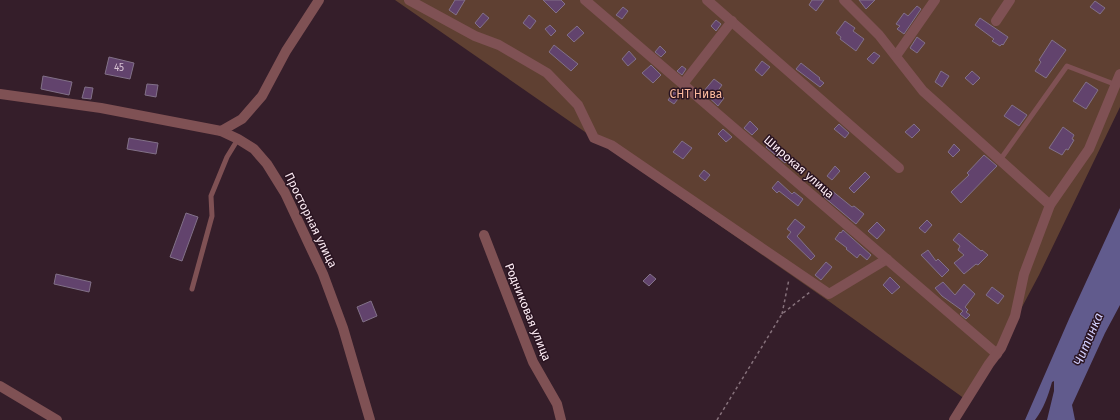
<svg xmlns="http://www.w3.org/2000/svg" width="1120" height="420" viewBox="0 0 1120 420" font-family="'Fira Sans',sans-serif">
	<rect width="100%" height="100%" fill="#351e2a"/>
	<!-- green -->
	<path fill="#5f4032" d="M395,0h725v107l-81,168 -42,79 -32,45 -135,-97z"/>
	<!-- water -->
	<path fill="#615b8d" d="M1120,208v97l-15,28 -33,72 3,15h-28l7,-29v-10l-2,1c-4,14 -8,26 -17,38h-10l44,-101z"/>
	<!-- building -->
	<g fill="#62436d" stroke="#827188">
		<path d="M455,0h10l-9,15 -7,-5z"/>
		<path d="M543,0h18l4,4 -9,9z"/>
		<path d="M812,0h12l-8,11 -7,-6z"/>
		<path d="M859,0h16l-9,9z"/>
		<path d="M1095,1l10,7 -5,6 -10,-7z"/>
		<path d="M917,6l4,3 -17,25 -7,-5 3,-3 -4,-2 8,-11 4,3z"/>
		<path d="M623,7l5,4 -6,8 -6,-4z"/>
		<path d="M483,13l6,5 -9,10 -5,-5z"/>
		<path d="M529,15l7,6 -6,8 -7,-6z"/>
		<path d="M980,18l28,19 -5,8 -1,-1 -2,2 -8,-5 2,-2 -19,-14z"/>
		<path d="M716,20l5,4 -5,7 -5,-5z"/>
		<path d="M845,21l10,7 -2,3 11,8 -8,12 -16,-12 1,-2 -5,-4z"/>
		<path d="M550,25l6,6 -5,5 -6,-7z"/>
		<path d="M577,26l7,7 -10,9 -7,-7z"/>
		<path d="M917,37l8,6 -8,10 -7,-5z"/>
		<path d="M1052,40l14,10 -20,28 -11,-7 6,-9 -2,-2z"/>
		<path d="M554,45l24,19 -7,7 -22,-19z"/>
		<path d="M660,46l6,6 -5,5 -6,-5z"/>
		<path d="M629,51l7,8 -8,7 -6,-7z"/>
		<path d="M874,52l6,4 -7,8 -6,-5z"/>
		<path d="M109,57l25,6 -4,16 -25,-5z"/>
		<path d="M762,61l8,6 -8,9 -7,-6z"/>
		<path d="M801,63l19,15 -1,1 5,4 -4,4 -24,-18z"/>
		<path d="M651,65l10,10 -8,8 -11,-10z"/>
		<path d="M682,66l4,3 -4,6 -5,-4z"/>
		<path d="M941,71l8,5 -7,11 -7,-5z"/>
		<path d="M972,71l8,7 -7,7 -8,-7z"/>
		<path d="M43,76l29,6 -3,13 -28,-6z"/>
		<path d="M714,79l8,6 -5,7 7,6 -6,8 -15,-14z"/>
		<path d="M1086,82l12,8 -12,19 -13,-8z"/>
		<path d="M147,84l11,1 -2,12 -11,-2z"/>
		<path d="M85,87l8,1 -2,11 -9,-1z"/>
		<path d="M675,91l6,4 -7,9 -6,-4z"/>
		<path d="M1012,105l15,10 -8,11 -15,-10z"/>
		<path d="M750,121l8,8 -6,6 -8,-7z"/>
		<path d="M839,124l10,9 -4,5 -11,-9z"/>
		<path d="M914,124l6,6 -8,8 -7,-6z"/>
		<path d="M1063,127l11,8 -2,4 2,1 -6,10 -2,-1 -4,6 -13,-7z"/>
		<path d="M723,129l9,8 -6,5 -8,-8z"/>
		<path d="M129,138l29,5 -2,11 -29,-5z"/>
		<path d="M682,141l10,7 -9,11 -10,-7z"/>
		<path d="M771,142l20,15 -6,6 -19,-16z"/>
		<path d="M954,144l6,6 -7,7 -5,-5z"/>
		<path d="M984,155l13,11 -36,37 -10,-11 18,-17 -2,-2z"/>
		<path d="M835,166l5,5 -8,9 -5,-4z"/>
		<path d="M704,170l6,5 -5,6 -6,-5z"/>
		<path d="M865,172l5,5 -16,16 -5,-5z"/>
		<path d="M778,181l14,13 2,-2 9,7 -5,7 -19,-15 -2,2 -5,-5z"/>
		<path d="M831,190l21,17 2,-1 10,8 -8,10 -32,-27z"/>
		<path d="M186,213l12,4 -16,44 -12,-4z"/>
		<path d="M795,219l10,8 -8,9 18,20 -4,4 -24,-23 4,-5 -4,-3z"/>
		<path d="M927,220l5,5 -7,8 -6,-5z"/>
		<path d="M877,222l8,8 -8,9 -9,-8z"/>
		<path d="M843,230l28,25 -4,5 -7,-6 -3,4 -11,-9 1,-1 -12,-9 5,-7 1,1z"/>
		<path d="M959,233l22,18 1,-1 6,5 -10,10 -2,-1 -12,10 -10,-11 10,-8 -6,-5 2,-4 -7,-6z"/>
		<path d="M928,250l8,11 2,-2 11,11 -7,7 -21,-22z"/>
		<path d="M826,262l6,5 -11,13 -6,-5z"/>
		<path d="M56,274l35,8 -2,10 -35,-8z"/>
		<path d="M650,274l6,5 -7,7 -6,-5z"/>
		<path d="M890,277l10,10 -8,7 -9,-9z"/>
		<path d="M943,282l12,13 9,-11 11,10 -10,13 3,3 -2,2 4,3 -4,4 -6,-5 3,-3 -21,-15 -7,-8z"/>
		<path d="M992,287l12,9 -6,8 -12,-9z"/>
		<path d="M371,301l6,15 -14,6 -6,-15z"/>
	</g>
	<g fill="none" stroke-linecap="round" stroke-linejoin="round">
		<!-- path -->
		<g stroke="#86717b" stroke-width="1.5" stroke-dasharray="3 3" stroke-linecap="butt">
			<path d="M782,314l7,-35"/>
			<path d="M717,420l65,-106 28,-22"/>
		</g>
		<!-- service -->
		<g stroke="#7f5154" stroke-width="5">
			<path d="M1000,160l67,-94 47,18"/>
			<path d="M192,289l20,-73 -1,-20 16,-39 11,-18"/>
		</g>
		<!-- minor -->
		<g stroke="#7f5154" stroke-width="10">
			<path d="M409,0l66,36 24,9 48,28 31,32 16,33 17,7 218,149 58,-35"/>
			<path d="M585,0l412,354"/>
			<path d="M707,0l192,168"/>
			<path d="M844,0l35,35 44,56 127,114"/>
			<path d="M996,21l14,-21"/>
			<path d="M896,56l39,-56"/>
			<path d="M683,84l49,-63"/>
			<path d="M0,94l101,14 120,23 17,8 16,10 13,15 18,29 38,81 20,54 27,92"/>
			<path d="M221,131l21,-12 20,-23 24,-45 33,-51"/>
			<path d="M484,235l49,127 24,42 4,16"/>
			<path d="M0,386l57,34"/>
			<path d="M954,420l35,-56 12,-16 14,-32 9,-42 26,-69 39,-56 31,-75"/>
		</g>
	</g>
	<g text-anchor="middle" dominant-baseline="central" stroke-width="3" stroke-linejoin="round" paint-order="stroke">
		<!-- number labels -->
		<g font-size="10" fill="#d7c2d3">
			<text x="119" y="68">45</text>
		</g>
		<!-- park labels -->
		<g font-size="12" fill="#fbb99c" stroke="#2a1421">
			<text x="696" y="94">СНТ Нива</text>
		</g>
		<!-- street labels -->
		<g font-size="12" fill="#feedf5" stroke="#2a1421">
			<text transform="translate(799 167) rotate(41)">Широкая улица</text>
			<text transform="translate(311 220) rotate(64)">Просторная улица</text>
			<text transform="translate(528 312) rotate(68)">Родниковая улица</text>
		</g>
		<!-- water labels -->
		<g font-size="13" font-style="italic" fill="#d2cffe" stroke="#2a1421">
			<text transform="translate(1088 339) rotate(-67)">Читинка</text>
		</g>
	</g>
</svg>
